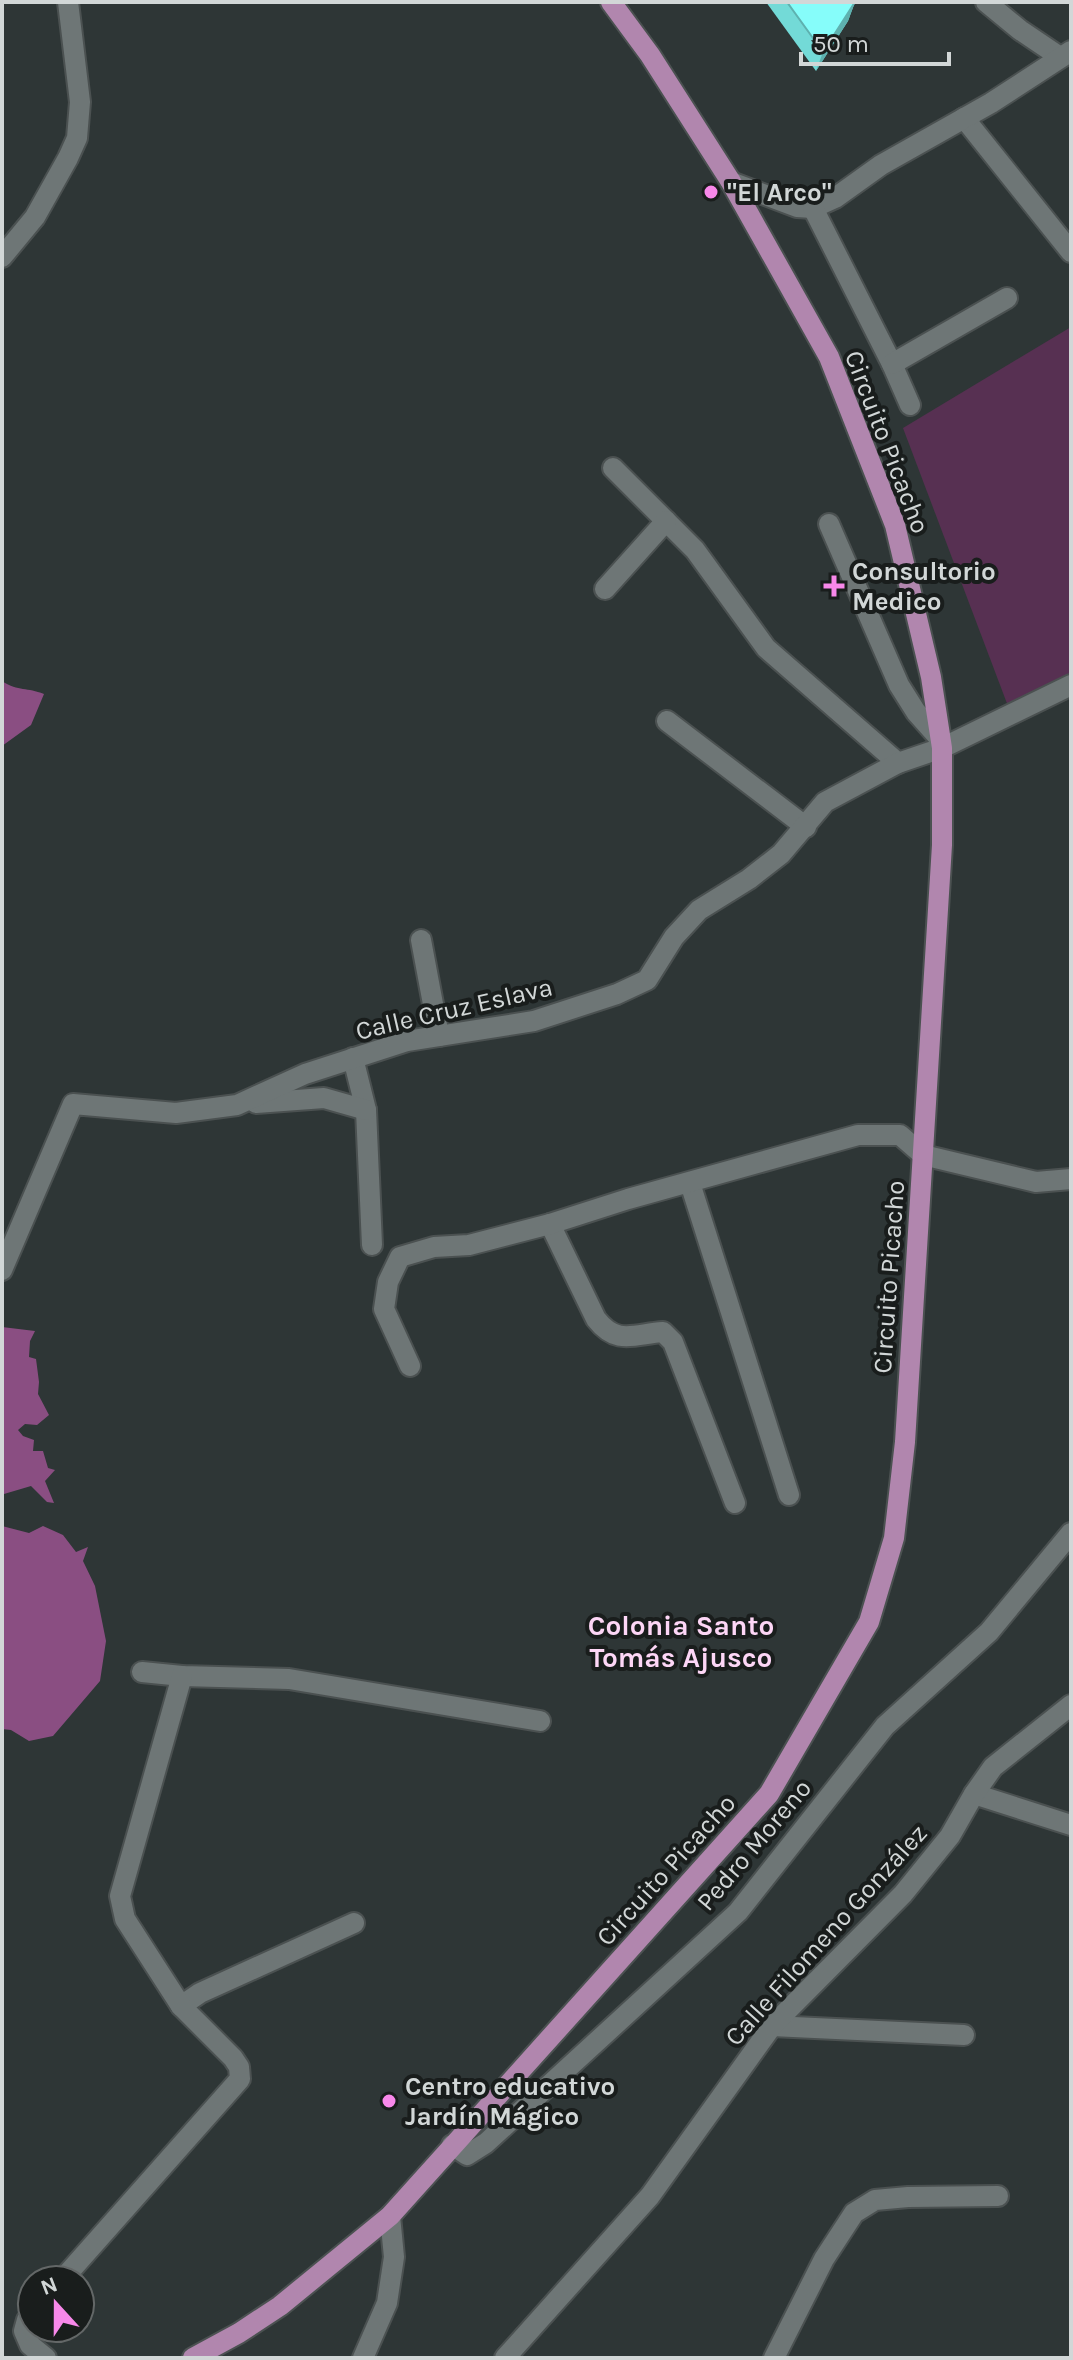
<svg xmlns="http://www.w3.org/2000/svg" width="1073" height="2360" viewBox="0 0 1073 2360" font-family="Karla,sans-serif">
	<rect width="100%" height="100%" fill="#2e3636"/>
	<!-- green -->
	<path fill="#573052" d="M1071,327v358l-60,29 -108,-286z"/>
	<!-- forest -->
	<g fill="#8a4e82">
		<path d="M2,681c17,11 25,6 42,13l-13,31 -29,21z"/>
		<path d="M2,1327l33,4 -5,10 -1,16 7,2 3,23 -1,12 11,21 -12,10 -12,-1 -7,6 5,6 11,4 -1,11h10l5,17 7,2 -10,11 9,22 -7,-1 -16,-16 -27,8 -2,3z"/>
		<path d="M2,1526l27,7 14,-7 20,9 13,17 12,-5 -5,14 12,25 11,55 -6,40 -47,55 -24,5 -18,-11 -9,-1z"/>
	</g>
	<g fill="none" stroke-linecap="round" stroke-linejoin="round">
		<!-- minor casing -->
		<g stroke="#4b5151" stroke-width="24">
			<g id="minor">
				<path d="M986,2l34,28 40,27"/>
				<path d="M964,118l107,134"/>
				<path d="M731,182l66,25 16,1 22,-10 46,-33 110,-62 80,-52"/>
				<path d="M813,208l79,156 18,41"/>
				<path d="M2,257l33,-40 33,-59 9,-20 3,-36 -12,-100"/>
				<path d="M892,364l115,-66"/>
				<path d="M613,468l82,82 71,98 132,115"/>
				<path d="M829,524l70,161 17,27 24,27"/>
				<path d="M605,589l61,-68"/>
				<path d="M667,721l139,106"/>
				<path d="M421,940l18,96"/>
				<path d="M353,1058l13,52 6,135"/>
				<path d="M256,1103l68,-5 42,12"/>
				<path d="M690,1183l99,312"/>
				<path d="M550,1224l46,95c21,27 38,15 67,13l10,10 62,161"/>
				<path d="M2,1270l71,-166 103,9 61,-8 68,-31 102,-33 127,-20 83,-27 30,-14 27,-43 25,-27 50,-31 32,-25 44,-52 73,-39 44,-15 129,-63"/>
				<path d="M410,1366l-26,-57 4,-27 12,-25 34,-10 35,-2 81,-21 78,-25 230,-64h42l23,20 113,27 35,-3"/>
				<path d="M142,1672l40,4 107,3 251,42"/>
				<path d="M974,1794l97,31"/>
				<path d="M181,2006l19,-13 154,-70"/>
				<path d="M772,2026l192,9"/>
				<path d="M452,2145l15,10 19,-12 252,-231 147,-186 104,-94 82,-99"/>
				<path d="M62,2280l178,-201 -1,-12 -6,-9 -52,-52 -56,-87 -5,-23 62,-220"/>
				<path d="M32,2314l-5,6 -3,11 6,14 16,13"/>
				<path d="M363,2358l24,-55 7,-46 -4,-41"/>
				<path d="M505,2358l145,-162 122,-170 131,-132 47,-58 24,-42 19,-27 78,-62"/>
				<path d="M774,2358l50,-99 30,-46 21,-13 33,-3 90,-1"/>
			</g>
		</g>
		<!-- major casing -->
		<g stroke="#4b5151" stroke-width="24">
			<path id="major" d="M193,2358l46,-25 41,-27 110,-90 379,-422 100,-172 25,-84 11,-96 37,-597v-97l-11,-71 -36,-152 -66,-168 -98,-175 -81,-127 -39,-53"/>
		</g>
		<!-- minor -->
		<use href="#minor" stroke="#6e7676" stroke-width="20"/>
		<!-- major -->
		<use href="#major" stroke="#b186ae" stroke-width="20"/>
	</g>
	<!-- wall -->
	<path fill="#73dad7" d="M766,2h89l-7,19 -32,50z"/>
	<!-- shaded-wall -->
	<path fill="#5eb1af" d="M855,2l-7,19 -32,50 7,-19z"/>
	<!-- building -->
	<path fill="#86fdfa" stroke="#5eb1af" stroke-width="2" d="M787,2h68l-32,50z"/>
	<!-- markers -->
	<g fill="#f888ea" stroke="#191d1c" stroke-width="3">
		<circle cx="711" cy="192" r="8"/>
		<path d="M830 574h8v8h8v8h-8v8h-8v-8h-8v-8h8z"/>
		<circle cx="389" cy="2101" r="8"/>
	</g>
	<g text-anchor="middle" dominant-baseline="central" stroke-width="8" stroke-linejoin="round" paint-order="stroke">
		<!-- poi labels -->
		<g font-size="26" font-weight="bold" fill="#d2d7d7" stroke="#191d1c" text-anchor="start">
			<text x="727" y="192">"El Arco"</text>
			<text x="852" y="571">Consultorio<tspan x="852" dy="30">Medico</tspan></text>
			<text x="405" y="2086">Centro educativo<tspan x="405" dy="30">Jardín Mágico</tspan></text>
		</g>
		<!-- street labels -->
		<g font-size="26" fill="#d2d7d7" stroke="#191d1c">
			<text transform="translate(887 442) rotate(69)">Circuito Picacho</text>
			<text transform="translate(454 1009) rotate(-13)">Calle Cruz Eslava</text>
			<text transform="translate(889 1277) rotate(-86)">Circuito Picacho</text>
			<text transform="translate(754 1845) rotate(-50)">Pedro Moreno</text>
			<text transform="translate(666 1870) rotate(-48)">Circuito Picacho</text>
			<text transform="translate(826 1935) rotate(-48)">Calle Filomeno González</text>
		</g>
		<!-- neighbourhood labels -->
		<g font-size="28" font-weight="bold" fill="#fdd6f6" stroke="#191d1c">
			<text x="681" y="1625">Colonia Santo<tspan x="681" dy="32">Tomás Ajusco</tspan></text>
		</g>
	</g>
	<!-- border -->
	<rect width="1073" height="2360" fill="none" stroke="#d2d7d7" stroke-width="8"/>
	<!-- north arrow -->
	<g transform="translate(56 2304) rotate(339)"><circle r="38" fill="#191d1c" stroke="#636767" stroke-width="2"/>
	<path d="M0-6L14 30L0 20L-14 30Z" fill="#f888ea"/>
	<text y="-12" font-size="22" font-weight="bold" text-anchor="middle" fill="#d2d7d7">N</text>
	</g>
	<!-- scale -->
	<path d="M801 52v12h148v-12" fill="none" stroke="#d2d7d7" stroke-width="4"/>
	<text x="813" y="52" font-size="24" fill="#d2d7d7" stroke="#191d1c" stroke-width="6" paint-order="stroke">50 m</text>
</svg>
